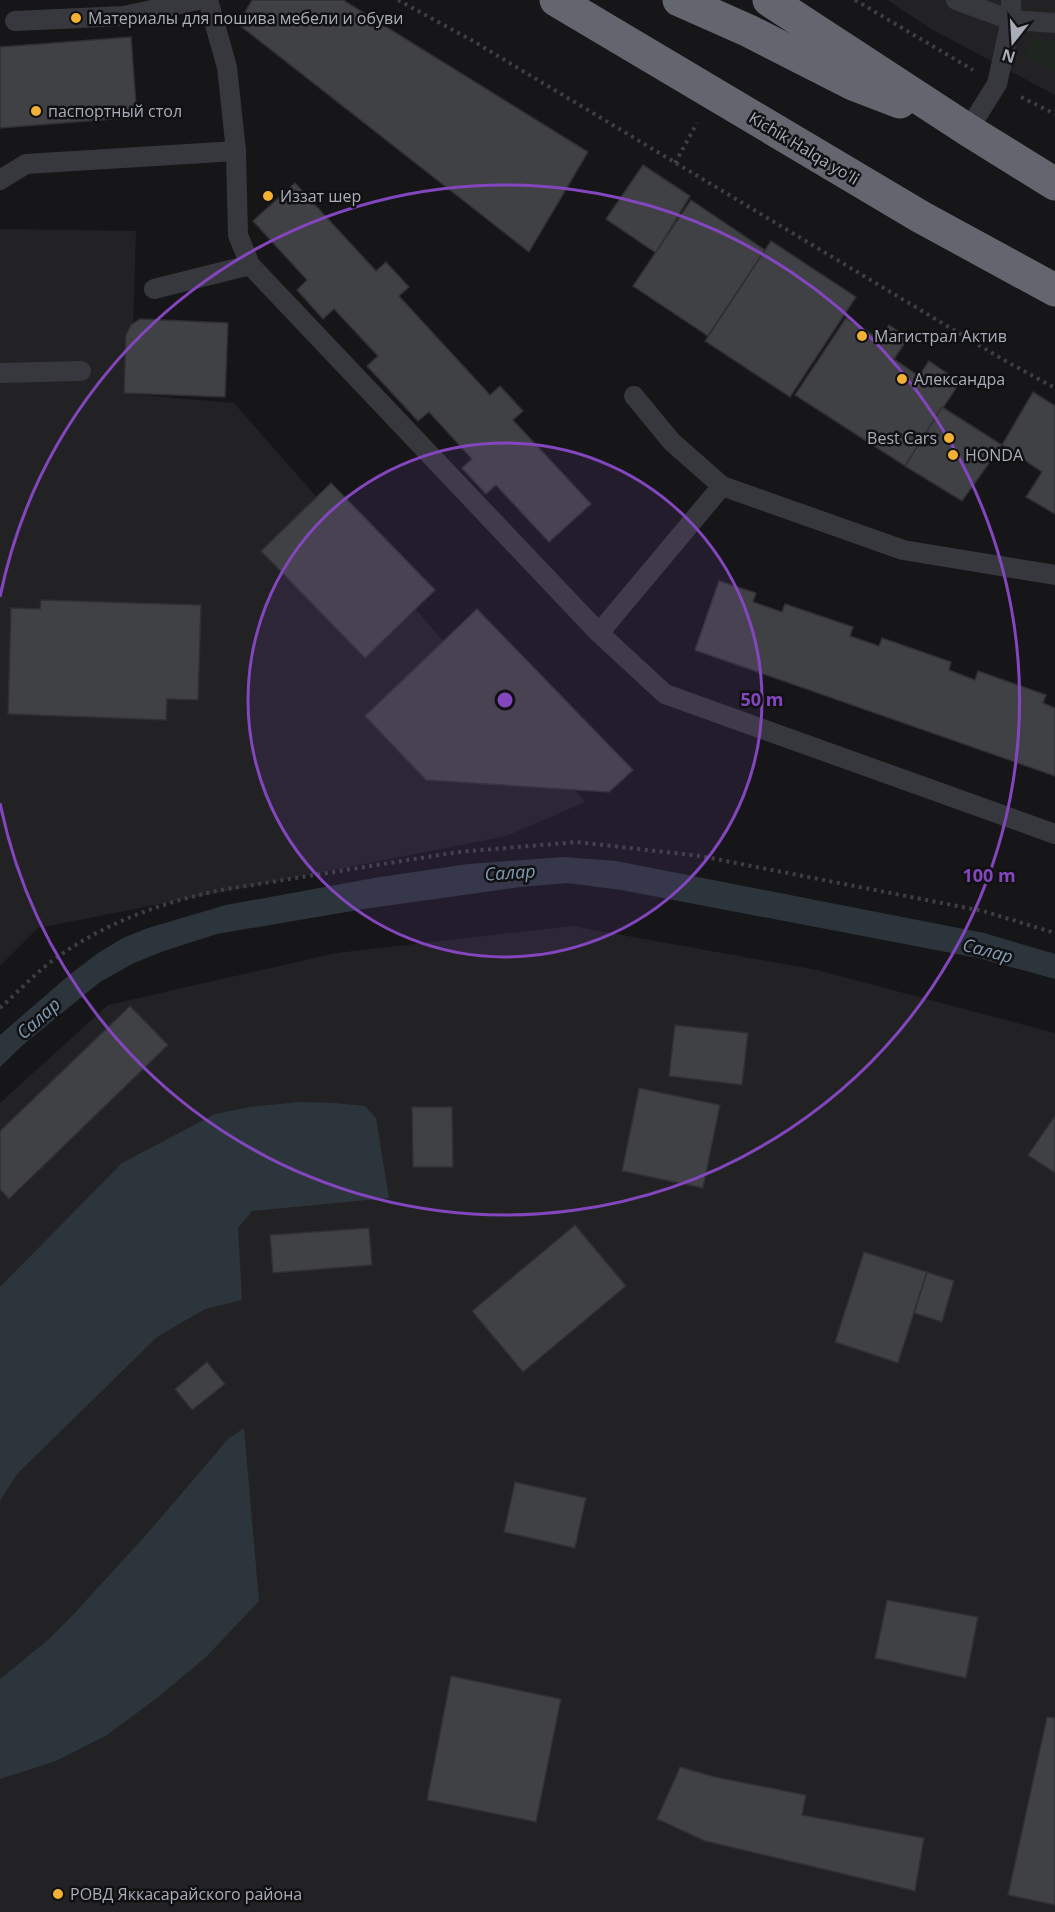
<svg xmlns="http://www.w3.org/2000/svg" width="1055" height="1912" viewBox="0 0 1055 1912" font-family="'Open Sans',sans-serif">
	<rect width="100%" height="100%" fill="#161618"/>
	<!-- built -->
	<g fill="#222225">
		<path d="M887,0h168v95l-122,-65z"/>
		<path d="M0,229l136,2 -5,163 103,9 351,399 -78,34 -469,92 -38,38z"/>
		<path d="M572,926l245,44 238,63v879h-1055v-809l108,-98 228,-52z"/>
	</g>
	<!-- green -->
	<path fill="#1e261f" d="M1033,38l22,2v30l-30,-15z"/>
	<!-- water -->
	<g fill="#2c353c">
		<path d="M564,857l52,4 368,72 71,21v25l-77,-21 -357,-68 -54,-7 -46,4 -157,22 -147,25 -53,17 -30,12 -34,19 -76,62 -24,23v-32l68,-59 30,-23 25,-15 25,-10 78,-23 148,-27 94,-14z"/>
		<path d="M300,1102l34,1 31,3 11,12 13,80 -137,13 -14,17 4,72 -37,9 -48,28 -140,137 -17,27v-214l122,-124 93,-49 35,-7z"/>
		<path d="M244,1428l15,173 -53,56 -49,41 -50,37 -51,26 -56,18v-100l48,-39 23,-23 76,-83 81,-95z"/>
	</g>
	<!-- building -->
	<g fill="#404145" stroke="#303034" stroke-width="1.5">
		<path d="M252,0h91l245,152 -59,100 -291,-228z"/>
		<path d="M131,37l6,80 -137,11v-81z"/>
		<path d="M643,165l47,31 -34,57 -50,-34z"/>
		<path d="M295,183l81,88 10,-9 23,25 -10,9 91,99 10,-9 23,25 -10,9 78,84 -42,38 -53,-57 -10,9 -24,-26 10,-9 -43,-47 -11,9 -51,-55 11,-10 -44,-47 -11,10 -26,-29 10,-10 -54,-59z"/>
		<path d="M691,200l74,50 -57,86 -75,-50z"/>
		<path d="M771,241l85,56 -66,100 -85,-56z"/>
		<path d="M846,318l33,21 10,-14 19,13 -14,21 25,17 10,-15 31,21 -55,84 -110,-71z"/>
		<path d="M140,319l88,4 -3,74 -101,-4 2,-58 5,-10z"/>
		<path d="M1033,392l22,14v108l-29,-17 16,-25 -40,-27z"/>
		<path d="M942,407l60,38 -40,56 -57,-35z"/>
		<path d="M331,483l104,107 -70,68 -104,-107z"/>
		<path d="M719,581l37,12 -3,9 29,10 3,-8 68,23 -3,9 29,10 3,-8 69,24 -2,8 26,10 3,-9 68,24 -3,8 12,5v68l-360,-126z"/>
		<path d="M41,600l160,5 -3,95 -31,-1 -1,21 -158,-6 3,-106 29,1z"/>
		<path d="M477,609l156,161 -24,22 -183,-12 -61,-64z"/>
		<path d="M130,1006l38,39 -159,154 -9,-10v-58z"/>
		<path d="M675,1025l73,8 -6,52 -73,-9z"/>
		<path d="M639,1088l81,17 -17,83 -81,-17z"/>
		<path d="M412,1107h40l1,60h-40z"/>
		<path d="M1055,1116v57l-27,-18z"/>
		<path d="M575,1225l51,61 -103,86 -51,-61z"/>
		<path d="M369,1228l3,37 -99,8 -3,-38z"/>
		<path d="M864,1252l63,20 -29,91 -63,-21z"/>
		<path d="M927,1272l27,9 -12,41 -28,-9z"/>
		<path d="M207,1362l18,22 -33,26 -17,-21z"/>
		<path d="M515,1482l71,16 -11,50 -71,-16z"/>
		<path d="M887,1600l91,17 -12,61 -91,-20z"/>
		<path d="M451,1676l110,23 -25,123 -109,-22z"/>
		<path d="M1047,1717l8,1v187l-47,-10z"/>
		<path d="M680,1767l35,10 91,18 -4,20 122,23 -9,53 -210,-50 -48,-22z"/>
	</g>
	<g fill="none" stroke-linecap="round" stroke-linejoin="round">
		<!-- path -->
		<g stroke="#3d3f44" stroke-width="4" stroke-dasharray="3 4.5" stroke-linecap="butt">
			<path d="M398,0l75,41 529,318 53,29"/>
			<path d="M855,0l118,70"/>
			<path d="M1021,97l34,17"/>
			<path d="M675,163l22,-40"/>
			<path d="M0,1008c19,-17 38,-38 59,-52 48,-34 104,-54 162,-66l237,-38 119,-10 123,14 283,55 72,22"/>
		</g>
		<!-- lane -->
		<g stroke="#37383d" stroke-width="20">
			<path d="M208,0l19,67 9,84 2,84 12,30 349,368 123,-147"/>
			<path d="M956,0l55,20 44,3"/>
			<path d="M15,21l109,-5 74,-16"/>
			<path d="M968,130l29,-46 14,-64v-20"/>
			<path d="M0,180l26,-16 210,-13"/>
			<path d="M154,289l96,-24"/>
			<path d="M0,373l81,-2"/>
			<path d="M634,396l38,46 50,44 181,64 152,25"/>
			<path d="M599,633l66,61 390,140"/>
		</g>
		<!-- highway -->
		<g stroke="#63666e" stroke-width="33">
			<path d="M556,0l365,217 134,73"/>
			<path d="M679,0l70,31 104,53 47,18"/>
			<path d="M769,0l199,130 87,54"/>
		</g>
	</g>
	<!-- distance rings -->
	<circle cx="505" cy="700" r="257" fill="#8446be" fill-opacity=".12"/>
	<g fill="none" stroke="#8446be" stroke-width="3">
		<circle cx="505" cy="700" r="257"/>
		<path d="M0 597A515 515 0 1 1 0 803"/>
	</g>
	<!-- markers -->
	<g fill="#f2b134" stroke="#111113" stroke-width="2">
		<circle cx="76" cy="18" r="6"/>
		<circle cx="36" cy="111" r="6"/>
		<circle cx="268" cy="196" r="6"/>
		<circle cx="862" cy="336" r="6"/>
		<circle cx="902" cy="379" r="6"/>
		<circle cx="949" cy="438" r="6"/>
		<circle cx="953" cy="455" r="6"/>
		<circle cx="58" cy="1894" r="6"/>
	</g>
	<g text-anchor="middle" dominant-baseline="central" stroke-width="5" stroke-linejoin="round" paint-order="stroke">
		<!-- poi labels -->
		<g font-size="16" fill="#a8adb8" stroke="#111113" text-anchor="start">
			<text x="88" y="18">Материалы для пошива мебели и обуви</text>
			<text x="48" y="111">паспортный стол</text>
			<text x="280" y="196">Иззат шер</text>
			<text x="874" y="336">Магистрал Актив</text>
			<text x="914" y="379">Александра</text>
			<text x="937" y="438" text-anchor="end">Best Cars</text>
			<text x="965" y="455">HONDA</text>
			<text x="70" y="1894">РОВД Яккасарайского района</text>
		</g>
		<!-- street labels -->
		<g font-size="16" fill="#a8adb8" stroke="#111113">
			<text transform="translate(804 148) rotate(31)">Kichik Halqa yo'li</text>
		</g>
		<!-- water labels -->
		<g font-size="18" font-style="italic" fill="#7f9bb3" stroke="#111113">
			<text transform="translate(510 872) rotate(-4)">Салар</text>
			<text transform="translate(988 950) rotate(15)">Салар</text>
			<text transform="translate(38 1018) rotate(-42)">Салар</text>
		</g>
	</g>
	<circle cx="505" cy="700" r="9" fill="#8446be" stroke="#111113" stroke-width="3"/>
	<g font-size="18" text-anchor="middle" font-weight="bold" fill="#8446be" stroke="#111113" stroke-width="5" stroke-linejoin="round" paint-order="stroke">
		<text x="762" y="706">50 m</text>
		<text x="989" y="882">100 m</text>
	</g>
	<!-- north arrow -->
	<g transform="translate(1013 42) rotate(197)" stroke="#111113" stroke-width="4.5" paint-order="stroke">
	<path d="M0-4.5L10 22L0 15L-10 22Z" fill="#a8adb8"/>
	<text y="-9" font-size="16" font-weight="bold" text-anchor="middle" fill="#a8adb8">N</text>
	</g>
</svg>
